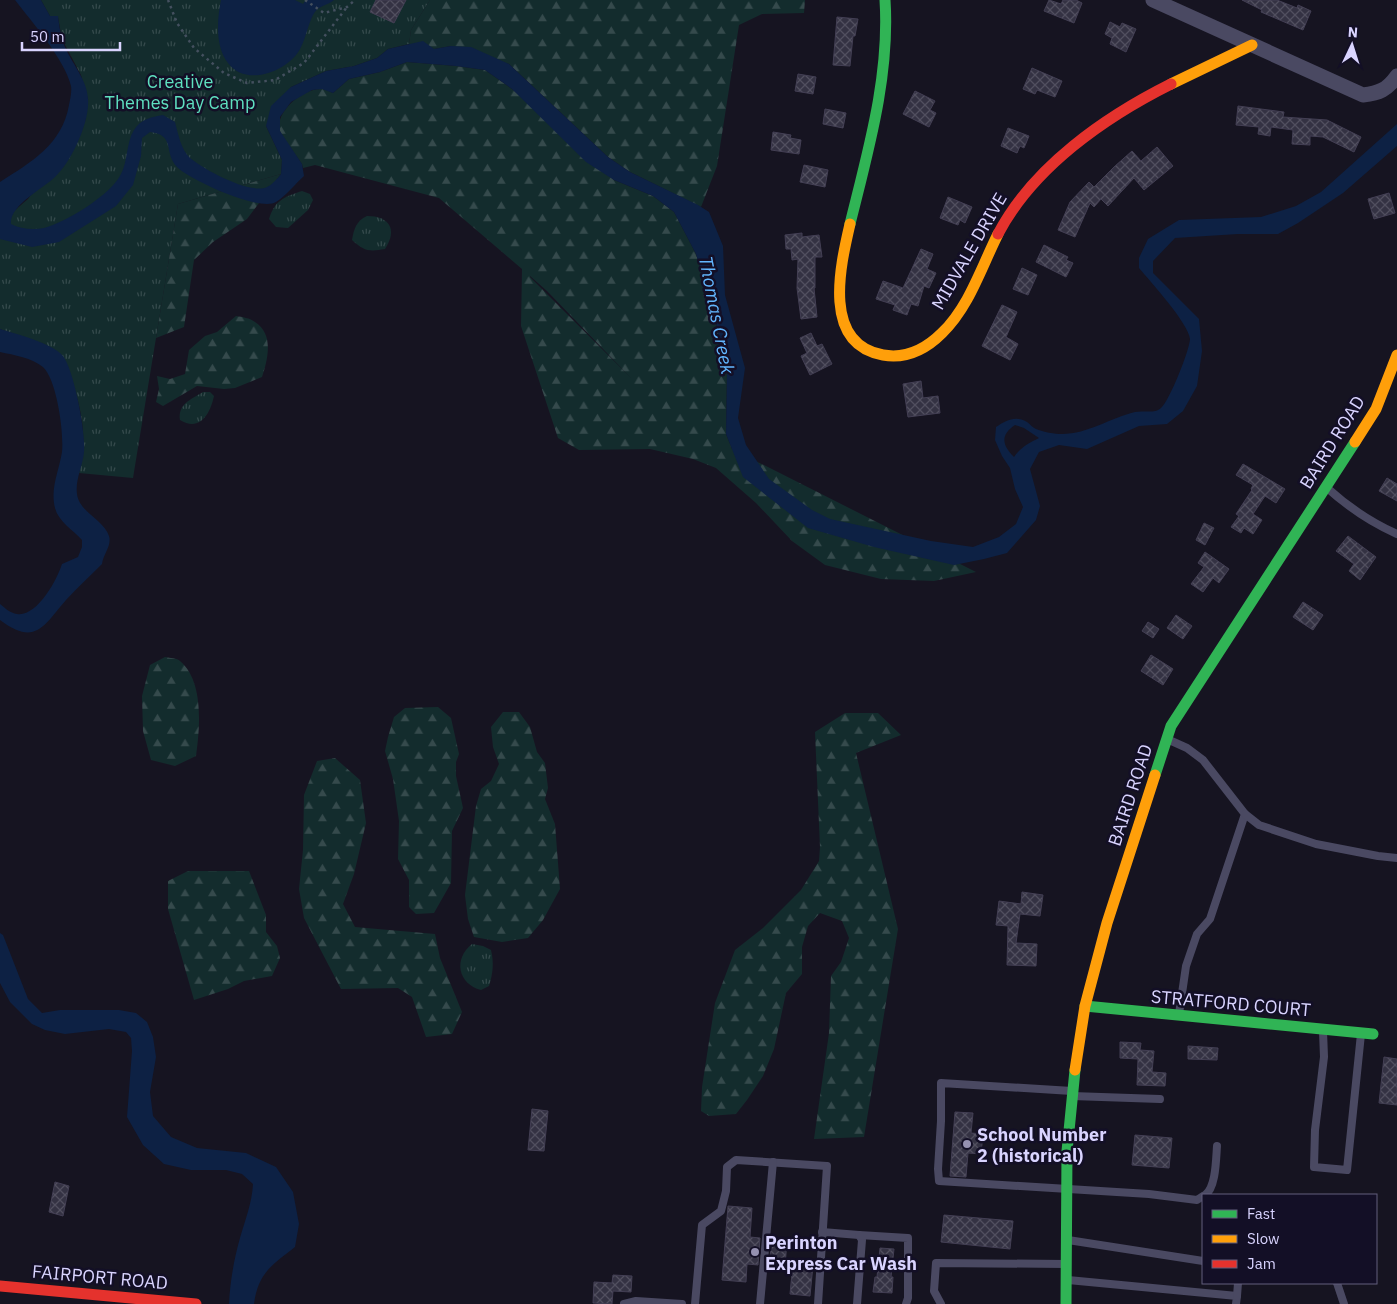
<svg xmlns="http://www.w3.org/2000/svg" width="1397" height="1304" viewBox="0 0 1397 1304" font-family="'IBM Plex Sans',sans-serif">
	<defs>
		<pattern id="grass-tufts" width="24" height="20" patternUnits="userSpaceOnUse" patternTransform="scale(1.25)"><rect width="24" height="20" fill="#132c2d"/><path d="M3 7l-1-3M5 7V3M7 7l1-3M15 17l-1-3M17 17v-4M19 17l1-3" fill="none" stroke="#354a4c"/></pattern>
		<pattern id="forest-firs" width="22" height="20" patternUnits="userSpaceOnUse" patternTransform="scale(1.25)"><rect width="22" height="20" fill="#132c2d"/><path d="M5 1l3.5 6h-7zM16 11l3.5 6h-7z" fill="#354a4c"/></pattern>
		<pattern id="building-cross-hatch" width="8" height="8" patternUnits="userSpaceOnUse" patternTransform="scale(1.25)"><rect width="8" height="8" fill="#343243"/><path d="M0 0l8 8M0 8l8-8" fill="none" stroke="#514f5f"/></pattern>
	</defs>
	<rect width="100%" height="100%" fill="#161421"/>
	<!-- grass -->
	<g fill="url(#grass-tufts)">
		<path d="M41,0h389l-19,30 -2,14 -21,5 -11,9 -23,8 -28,5 -35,16 -25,39 16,34 -1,14 -103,30 -45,274 -54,-5c10,-41 1,-67 -11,-106l-48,-31 -20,-7v-110l13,-7 15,-13 57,-77 3,-23 -7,-24 -19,-36 -4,-22 -8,-1z"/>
		<path d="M302,191l8,3 3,6 -5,10 -20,18 -12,-1 -7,-8c6,-19 15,-22 33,-28z"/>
		<path d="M367,216c22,0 31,13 18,33 -16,3 -21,2 -33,-9 2,-11 4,-19 15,-24z"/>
		<path d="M203,392h7l4,4c-4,18 -14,36 -34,24 -2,-16 10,-20 23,-28z"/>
		<path d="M472,944l11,2 8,4c3,13 2,23 -2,36l-8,4c-23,-6 -28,-31 -9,-46z"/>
	</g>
	<!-- forest -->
	<g fill="url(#forest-firs)" fill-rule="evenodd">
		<path d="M430,0h375l-1,13 -42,1 -23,11 -22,141 -16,41 -71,-35 -22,-15 -99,-93 -58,-18 -17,3 -25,-5 2,-14z"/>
		<path d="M407,62l49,4 29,4 27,19 102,91 39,16 21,16 22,42 18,60 13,60 -1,60 6,15 244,123 -42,9 -53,-2 -56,-14 -33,-24 -36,-38 -40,-35 -23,-9 -43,-10 -71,1 -21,-12 -37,-112 1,-57 -83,-71 -124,-33 -12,3 -1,-4c-5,-8 -19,-25 -22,-33 -6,-19 24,-44 42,-42 3,0 8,3 11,4l16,-14 31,-7zM530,276l17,15 85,88 -102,-102z"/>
		<path d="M281,174l-34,45 -34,23 -19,18 -10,67 -28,11 22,-134z"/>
		<path d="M236,316c6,1 14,2 19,6 19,12 13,37 7,55l-27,11 -11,1 -27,-3 -34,20 -7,-4 3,-13 -2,-13 13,3 15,-5 4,-24 16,-14 12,-4z"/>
		<path d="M165,657c5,1 12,1 15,4 24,20 20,67 16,95l-21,10 -24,-6 -8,-29 -1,-35 8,-31z"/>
		<path d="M438,707l13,11 8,36 -3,8v14l7,32 -11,23 -1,52 -17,30 -18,1 -7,-7v-27l-11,-21 1,-38 -6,-42 -8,-28 3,-14 6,-20 11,-9z"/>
		<path d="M503,712h16l11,15 7,25 8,11 3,25 -3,11 10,25 5,65 -17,31 -15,18 -26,4 -28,-5 -6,-18 -3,-24 11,-89 5,-17 10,-8 8,-17 -6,-17 -2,-20z"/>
		<path d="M845,713h33l23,22 -45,18 42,176 -34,208 -50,2 15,-106 2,-57 10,-14 8,-24 -7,-17 -22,-8 -12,13 -6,21v27l-16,19 -12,56 -11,27 -16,24 -11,14 -27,2 -8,-5 1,-24 13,-84 20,-53 28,-22 38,-38 18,-29 1,-14 -5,-115z"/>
		<path d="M335,758l25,22 6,43 -12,51 -11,30 12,23 80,7 5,24 22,54 -10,22 -26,3 -14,-40 -14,-9 -57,1 -37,-71 -5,-29 4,-39 1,-55 13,-34z"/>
		<path d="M188,871h61l17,44v17l11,14 3,12 -8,18 -28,5 -16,8 -34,11 -26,-91v-28z"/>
	</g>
	<!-- water -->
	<g fill="#0d2144" fill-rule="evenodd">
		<path d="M15,0h26l9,16h8c1,8 2,16 4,23 6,21 25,38 26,60 2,23 -17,64 -34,79 -12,11 -45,28 -43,46 9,5 22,6 33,4 21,-5 68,-34 77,-54 7,-13 5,-31 13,-44 7,-11 17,-13 29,-15l12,7c3,11 6,28 15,36 13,11 60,37 77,29 5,-2 11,-9 14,-13l1,-14 -16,-34 5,-20 20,-19 35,-16 28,-5 23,-8 11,-9 35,-8 11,8 17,-3 20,1 38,17 99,93 22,15 68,33 11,7 14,34 2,49 20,73 -7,50 8,27 23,34 43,31 18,9 101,22 42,6 26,-10 17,-13 7,-17 -8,-18 -5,-21 -8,-12 -7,-16 1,-13c10,-7 20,-12 31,-5 3,2 6,6 9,7 7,3 19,5 26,5 26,0 48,-16 73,-22 8,-2 20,2 26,-4 8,-6 29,-59 29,-69 -1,-15 -40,-58 -51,-71v-10l9,-19 31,-19 82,-3 35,-11 25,-14 76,-68v22l-54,47 -45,30 -20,11h-40l-63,4 -22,23v12l46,46 3,32 -5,35 -14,25 -16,13 -28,2 -52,23 -28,-4 -20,7 -9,17 10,37 -4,14 -29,33 -23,6 -30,6 -80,-18 -66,-19 -65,-51 -17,-43 1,-60 -13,-60 -18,-60 -22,-42 -21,-16 -39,-16 -28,-18 -74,-73 -27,-19 -29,-4 -49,-4 -27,10 -31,7 -16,14 -11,-4 -10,1 -21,12 -11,15v14l22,33 2,12c-9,8 -18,20 -28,26 -16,10 -86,-22 -99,-35 -14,-15 -1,-32 -27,-35l-8,6 -1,18 -8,29 -17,21 -57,36 -27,5 -32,-8v-57c31,-20 62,-37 69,-77 1,-5 3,-13 2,-19 -6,-26 -39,-64 -56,-86zM1015,425l9,3 15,10c-10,5 -18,9 -25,19 -12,-12 -14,-22 1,-32z"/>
		<path d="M221,0h74l8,4 3,-4h28c-7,6 -16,5 -21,15 -5,10 -7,22 -12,32 -11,24 -55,41 -73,16 -13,-17 -11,-43 -7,-63z"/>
		<path d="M0,329c16,5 52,14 63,27 11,14 23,77 21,96 -1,13 -9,28 -7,42 2,18 27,26 32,42 3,10 -6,18 -7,28 -12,12 -25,24 -36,36 -22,25 -30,47 -66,20v-16c5,4 10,9 17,10 20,3 40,-34 45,-50l16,-7 4,-10v-7c-9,-10 -24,-19 -27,-32 -5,-20 4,-37 7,-56 2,-19 -5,-72 -19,-85 -11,-9 -29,-12 -43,-15z"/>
		<path d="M0,933l3,2 25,64 14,14 18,-3h59l17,3 11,9 6,15 3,20 -6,35 3,24 18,21 26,11 49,5 30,14 17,25 6,32 -4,23c-23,18 -37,26 -41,57h-25c1,-22 5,-45 11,-66 5,-18 12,-35 13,-54l-11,-10 -16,-4h-35l-27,-6 -21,-19 -16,-28 5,-66 -1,-13 -5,-6 -17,-3 -44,5 -20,-4 -13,-6 -22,-22 -10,-19z"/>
	</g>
	<!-- building -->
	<g fill="url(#building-cross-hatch)" stroke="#433f54">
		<path d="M376,0h30l-12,23 -24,-11z"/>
		<path d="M1049,0l12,4 2,-4h13l6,3 -8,20 -30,-12z"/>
		<path d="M1242,0h35l20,8 1,-3 13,6 -8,19 -42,-18 1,-2z"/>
		<path d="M837,17l21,2 -3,17h-2l-3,30 -17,-1z"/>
		<path d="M1110,22l10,5 2,-4 14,6 -10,23 -16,-8 2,-6 -7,-4z"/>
		<path d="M1032,68l30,13 -7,16 -18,-7 -2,4 -12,-5z"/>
		<path d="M798,74l18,3 -3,17 -18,-3z"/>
		<path d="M915,91l20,10 -5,9 6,3 -7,14 -26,-13z"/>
		<path d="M1238,106l46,6 -1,5 44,3 34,17 -7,15 -31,-15 -13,-1v9l-18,-1 1,-14 -22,-3 -1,9 -12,-2 1,-7 -23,-2z"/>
		<path d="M825,109l21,4 -3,15 -20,-4z"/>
		<path d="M1008,128l21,8 -5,12 -4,-2 -3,7 -16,-7z"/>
		<path d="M773,132l18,3 -1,3 11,2 -2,14 -28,-4z"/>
		<path d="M1157,147l16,19 -29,24 -10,-12 -26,28 -7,-7 -7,8 -4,-4 -15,34 -17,-7 12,-28 19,-20 5,5 20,-20 18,-16 9,10z"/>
		<path d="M804,165l24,5 -3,17 -25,-5z"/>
		<path d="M1389,193l6,20 -21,6 -6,-20z"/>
		<path d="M948,197l24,10 -7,16 -5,-3 -2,5 -18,-7z"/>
		<path d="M802,233v4l17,-2 3,22h-7v31h-1l3,29 -16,2 -4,-31 1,-29 -6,1 -1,-11h-5l-1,-14z"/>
		<path d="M1044,245l24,12 -2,3 7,3 -7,14 -30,-15z"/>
		<path d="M921,249l12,5 -6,15 9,4 -7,15 -5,-2 -6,20 -7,-2 -4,11 -14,-5 2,-5 -19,-6 7,-18 20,7z"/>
		<path d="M1022,268l15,7 -9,20 -15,-6z"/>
		<path d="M1002,305l15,7 -11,25 12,7 -8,16 -28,-14z"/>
		<path d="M811,333l6,13 5,-2 10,20 -22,11 -9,-19 6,-3 -7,-15z"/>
		<path d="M921,381l2,17 15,-2 2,17 -32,4 -5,-33z"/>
		<path d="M1243,464l42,25 -9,14 -11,-7 -12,18 9,6 -9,14 -9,-6 -3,5 -10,-6 8,-11 -3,-2 16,-24 -1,-1 2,-4 -17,-10z"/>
		<path d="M1387,478l10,6v17l-18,-10z"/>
		<path d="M1204,523l10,5 -9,17 -9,-5z"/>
		<path d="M1348,536l28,21 -16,23 -11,-9 5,-7 -18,-13z"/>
		<path d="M1205,552l24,17 -10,14 -6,-5 -10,14 -12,-8 13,-17 -6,-4z"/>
		<path d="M1303,602l20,13 -10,15 -20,-13z"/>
		<path d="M1176,615l16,11 -9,13 -16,-11z"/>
		<path d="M1148,622l11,7 -6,9 -11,-7z"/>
		<path d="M1151,655l22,14 -10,16 -22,-14z"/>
		<path d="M1022,892l21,3 -3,21 -20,-2 -4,29 21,1 -1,22 -29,-1 1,-39 -12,-1 3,-24 22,3z"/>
		<path d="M1120,1042l21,1 -1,7 14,1 -2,21 14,1 -1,13 -28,-1 1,-26 -18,-1z"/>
		<path d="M1188,1046l30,2 -1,12 -29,-1z"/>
		<path d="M1384,1057l13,2v46l-18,-2z"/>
		<path d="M532,1109l16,2 -4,40 -16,-1z"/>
		<path d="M955,1112l18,1 -2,20 12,1 -2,20 -13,-1 -2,24 -16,-1z"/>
		<path d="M1135,1135l37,3 -3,30 -37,-3z"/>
		<path d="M55,1182l14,4 -6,30 -14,-4z"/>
		<path d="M728,1206l24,2 -2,29 10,1 -2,27 -11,-1 -1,18 -24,-2z"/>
		<path d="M944,1215l69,6 -3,28 -69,-7z"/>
		<path d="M772,1239l15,1 -2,27 -16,-1z"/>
		<path d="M880,1248l14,1 -3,28h2l-1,16 -19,-1 2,-15h2z"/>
		<path d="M793,1263l20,2 -3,31 -20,-2z"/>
		<path d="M613,1275l19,1 -1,16 -18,-1 -1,13 -19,-1 1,-21 18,1z"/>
	</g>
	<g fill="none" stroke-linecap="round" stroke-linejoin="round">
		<!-- path -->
		<g stroke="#44505f" stroke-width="2.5" stroke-dasharray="2.5 4" stroke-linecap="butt">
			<path d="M168,0l9,23 17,25 30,25 23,10 28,-3 29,-17 43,-56"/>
			<path d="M305,0l19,13 23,-6 8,-7"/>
		</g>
		<!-- lane -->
		<g stroke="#4a4962" stroke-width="8">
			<path d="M1326,487c22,20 44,35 71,47"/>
			<path d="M1167,739l20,9 16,12 42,54 -35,105 -13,15 -11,32 -7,48"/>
			<path d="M1245,814l14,11 57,19 62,12 19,2"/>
			<path d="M1323,1031l1,26 -9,73 -1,37 33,3 14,-136"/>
			<path d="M1072,1091l-131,-8v38l-3,48 1,12 210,13 48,6 6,-4"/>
			<path d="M1072,1096l88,3"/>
			<path d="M1205,1195c11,-7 11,-36 12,-49"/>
			<path d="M822,1232l37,3 3,5 -5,64"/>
			<path d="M859,1235l49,3v60l-2,6"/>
			<path d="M1068,1240l135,21"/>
			<path d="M1068,1280l169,16 -1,8"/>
			<path d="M1337,1283l7,21"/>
			<path d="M1237,1296l1,-13"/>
			<path d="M624,1304l12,-3 46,3"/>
			<path d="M695,1304l7,-79 19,-14 5,-20 1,-24 9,-7 91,6 -9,138"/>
			<path d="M760,1304l13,-142"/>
			<path d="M941,1304l-7,-13 2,-28 130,1"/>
		</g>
		<!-- street -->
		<path stroke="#4a4962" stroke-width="15" d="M1153,0l210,95c16,-2 24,-5 34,-19"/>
		<!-- fast -->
		<g stroke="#30b455" stroke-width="11">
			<path d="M850,224c18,-73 40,-148 35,-224"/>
			<path d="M1155,775l16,-49 184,-284"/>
			<path d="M1085,1006l288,28"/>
			<path d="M1066,1304l1,-153 8,-81"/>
		</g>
		<!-- slow -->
		<g stroke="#ff9f0a" stroke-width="11">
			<path d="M1171,84l81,-39"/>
			<path d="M850,224c-10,43 -28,120 33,131 23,4 43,-6 59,-22 27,-26 39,-65 56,-99"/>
			<path d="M1355,442l21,-33 21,-54"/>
			<path d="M1075,1070l10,-64 22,-83 48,-148"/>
		</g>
		<!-- jam -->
		<g stroke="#e5322d" stroke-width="11">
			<path d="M998,234c35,-67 107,-117 173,-150"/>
			<path d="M0,1286l196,18"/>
		</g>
	</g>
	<!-- markers -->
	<g fill="#9591b1" stroke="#130f26" stroke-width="2">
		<circle cx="967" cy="1144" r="5"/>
		<circle cx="755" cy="1252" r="5"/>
	</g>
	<g text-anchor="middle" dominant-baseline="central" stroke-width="5" stroke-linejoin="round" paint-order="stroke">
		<!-- park labels -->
		<g font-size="18" fill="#5fe0c0" stroke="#130f26">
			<text x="180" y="81">Creative<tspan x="180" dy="21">Themes Day Camp</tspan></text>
		</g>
		<!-- street labels -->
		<g font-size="18" fill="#d9d4ff" stroke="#130f26">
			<text transform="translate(969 251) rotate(-60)">MIDVALE DRIVE</text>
			<text transform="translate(1332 442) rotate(-58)">BAIRD ROAD</text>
			<text transform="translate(1130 795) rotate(-72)">BAIRD ROAD</text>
			<text transform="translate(1231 1003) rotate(5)">STRATFORD COURT</text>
			<text transform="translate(100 1277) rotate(5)">FAIRPORT ROAD</text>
		</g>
		<!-- poi labels -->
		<g font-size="18" font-weight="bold" fill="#d9d4ff" stroke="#130f26" text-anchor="start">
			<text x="977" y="1134">School Number<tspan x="977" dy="21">2 (historical)</tspan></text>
			<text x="765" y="1242">Perinton<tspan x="765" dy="21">Express Car Wash</tspan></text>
		</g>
		<!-- water labels -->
		<g font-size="19" font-style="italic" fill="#62b6ff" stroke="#130f26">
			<text transform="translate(717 315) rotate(79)">Thomas Creek</text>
		</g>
	</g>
	<!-- legend -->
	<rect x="1202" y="1194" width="175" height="90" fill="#130f26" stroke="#625e7d"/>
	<rect x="1212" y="1210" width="25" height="8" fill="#30b455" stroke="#625e7d"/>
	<text x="1247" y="1219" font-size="15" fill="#d9d4ff">Fast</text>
	<rect x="1212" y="1235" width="25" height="8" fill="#ff9f0a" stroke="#625e7d"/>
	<text x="1247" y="1244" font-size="15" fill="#d9d4ff">Slow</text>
	<rect x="1212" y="1260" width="25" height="8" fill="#e5322d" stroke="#625e7d"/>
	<text x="1247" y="1269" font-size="15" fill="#d9d4ff">Jam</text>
	<!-- north arrow -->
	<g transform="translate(1352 45) rotate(4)" stroke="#130f26" stroke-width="4" paint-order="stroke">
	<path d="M0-4L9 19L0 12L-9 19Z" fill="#d9d4ff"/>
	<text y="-8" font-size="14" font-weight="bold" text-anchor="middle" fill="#d9d4ff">N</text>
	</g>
	<!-- scale -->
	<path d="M22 42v8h98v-8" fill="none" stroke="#d9d4ff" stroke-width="2.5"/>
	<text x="30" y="42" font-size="15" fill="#d9d4ff" stroke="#130f26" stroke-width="4" paint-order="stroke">50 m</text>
</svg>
